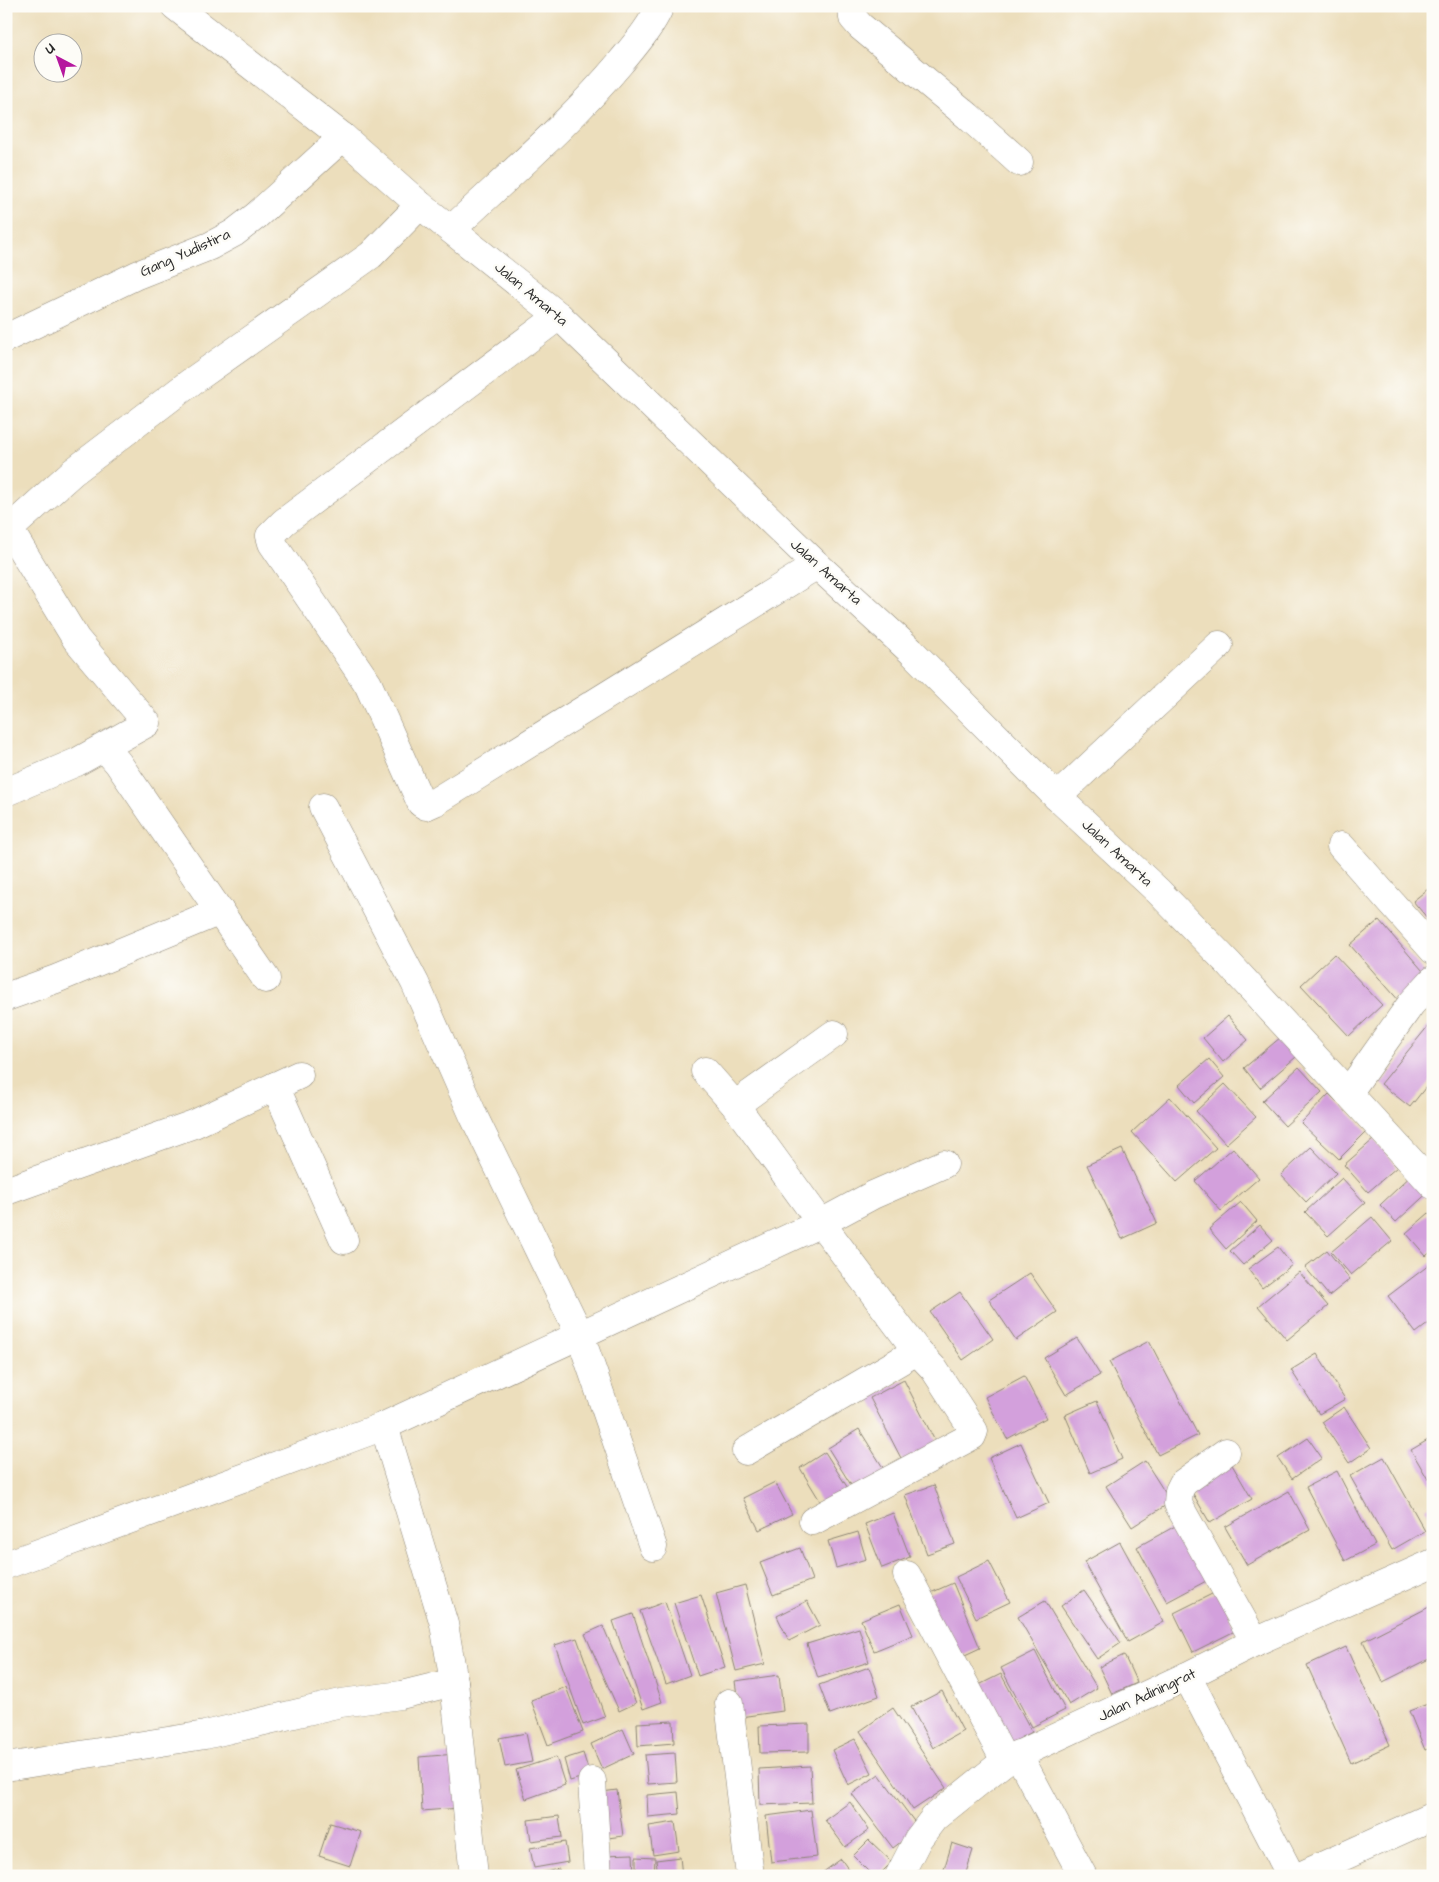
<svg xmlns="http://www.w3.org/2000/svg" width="1439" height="1882" viewBox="0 0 1439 1882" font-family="'Architects Daughter',sans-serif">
	<rect width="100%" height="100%" fill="#fdfcf7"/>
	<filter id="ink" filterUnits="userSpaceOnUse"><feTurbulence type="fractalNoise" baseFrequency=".02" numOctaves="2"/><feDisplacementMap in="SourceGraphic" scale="10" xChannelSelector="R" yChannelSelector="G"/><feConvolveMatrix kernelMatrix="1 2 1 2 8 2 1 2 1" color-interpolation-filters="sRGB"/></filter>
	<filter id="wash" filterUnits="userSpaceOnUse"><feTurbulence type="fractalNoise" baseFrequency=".0096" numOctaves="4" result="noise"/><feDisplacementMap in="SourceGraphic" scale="20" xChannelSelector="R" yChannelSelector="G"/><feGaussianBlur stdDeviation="1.12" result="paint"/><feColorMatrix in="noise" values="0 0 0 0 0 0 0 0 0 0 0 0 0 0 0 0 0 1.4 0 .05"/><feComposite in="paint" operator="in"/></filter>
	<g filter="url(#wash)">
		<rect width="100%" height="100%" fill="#ecdebc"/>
		<g id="blocks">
			<!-- building -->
			<g fill="#d3a0dc">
				<path d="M1433,885v40l-20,-24z"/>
				<path d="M1379,920l50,58 -28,25 -51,-58z"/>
				<path d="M1334,954l48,51 -33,31 -48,-51z"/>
				<path d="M1228,1016l20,24 -25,22 -20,-24z"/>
				<path d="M1433,1020v58l-23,29 -29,-23z"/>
				<path d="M1287,1032l16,19 -43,37 -16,-20z"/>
				<path d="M1209,1059l15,18 -30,26 -15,-18z"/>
				<path d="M1299,1067l23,25 -37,34 -23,-25z"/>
				<path d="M1225,1084l31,33 -30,27 -30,-33z"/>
				<path d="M1329,1094l38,37 -28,28 -38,-36z"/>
				<path d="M1170,1097l46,51 -39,34 -45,-50z"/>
				<path d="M1374,1139l23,28 -29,25 -24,-27z"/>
				<path d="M1311,1147l25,26 -30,29 -25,-27z"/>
				<path d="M1233,1148l26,30 -38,33 -26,-30z"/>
				<path d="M1122,1149l35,74 -35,16 -35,-74z"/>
				<path d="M1418,1169l15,19 -37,34 -16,-17z"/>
				<path d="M1342,1178l23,25 -37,33 -23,-24z"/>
				<path d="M1241,1202l16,19 -31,28 -17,-20z"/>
				<path d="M1429,1213l4,5v32l-7,6 -20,-23z"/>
				<path d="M1372,1217l20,24 -41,34 -20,-23z"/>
				<path d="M1260,1225l13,15 -30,25 -13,-14z"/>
				<path d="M1278,1247l14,18 -30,23 -14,-19z"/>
				<path d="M1327,1250l23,29 -21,17 -24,-29z"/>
				<path d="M1433,1262v58l-17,13 -28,-37z"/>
				<path d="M1299,1272l29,34 -41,34 -29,-34z"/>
				<path d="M1030,1273l27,39 -41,28 -27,-40z"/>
				<path d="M960,1292l33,47 -30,21 -33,-48z"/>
				<path d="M1077,1338l23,37 -34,20 -22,-37z"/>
				<path d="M1149,1341l49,94 -40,20 -49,-93z"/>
				<path d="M1317,1354l28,45 -26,15 -28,-44z"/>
				<path d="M1024,1376l22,42 -39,21 -22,-42z"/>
				<path d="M904,1380l33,65 -34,17 -33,-64z"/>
				<path d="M1097,1401l25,58 -32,14 -25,-58z"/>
				<path d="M1344,1407l27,41 -22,15 -27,-41z"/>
				<path d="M859,1429l28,45 -31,19 -28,-45z"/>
				<path d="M1433,1437v51l-22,-38z"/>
				<path d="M1308,1438l14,20 -30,21 -14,-21z"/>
				<path d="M1021,1443l28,60 -33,15 -27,-60z"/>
				<path d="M825,1452l26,41 -26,16 -25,-41z"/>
				<path d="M1384,1457l41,74 -33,19 -42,-74z"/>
				<path d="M1145,1461l26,41 -39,25 -26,-41z"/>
				<path d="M1231,1463l21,36 -42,24 -21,-36z"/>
				<path d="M1337,1471l38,74 -30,16 -39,-74z"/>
				<path d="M775,1482l17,32 -33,16 -16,-32z"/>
				<path d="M934,1485l21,59 -28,10 -22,-59z"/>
				<path d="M1289,1491l21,39 -63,35 -22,-38z"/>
				<path d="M1433,1504v17l-7,-13z"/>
				<path d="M893,1513l17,44 -28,11 -17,-44z"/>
				<path d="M1179,1524l29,56 -41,22 -30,-55z"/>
				<path d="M858,1532l8,27 -30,9 -8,-27z"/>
				<path d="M1120,1542l44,80 -36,20 -44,-80z"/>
				<path d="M800,1548l12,32 -39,15 -13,-32z"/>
				<path d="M989,1561l21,41 -34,16 -20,-41z"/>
				<path d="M953,1583l27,65 -26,12 -28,-65z"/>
				<path d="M745,1585l20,79 -29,7 -20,-78z"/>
				<path d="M1084,1590l37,53 -24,16 -36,-53z"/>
				<path d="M1218,1591l19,39 -44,22 -19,-39z"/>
				<path d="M701,1595l24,72 -27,9 -24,-73z"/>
				<path d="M807,1601l13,24 -31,16 -12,-25z"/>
				<path d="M1045,1601l52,87 -28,17 -51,-88z"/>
				<path d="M665,1602l25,73 -24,9 -26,-73z"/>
				<path d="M900,1604l13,31 -39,16 -13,-31z"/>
				<path d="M1433,1605v52l-50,25 -20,-41z"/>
				<path d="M633,1614l29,88 -19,7 -30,-88z"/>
				<path d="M603,1626l33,77 -17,8 -34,-77z"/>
				<path d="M859,1628l10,34 -51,16 -11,-34z"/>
				<path d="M577,1638l28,79 -22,8 -28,-80z"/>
				<path d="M1346,1647l44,98 -39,18 -44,-98z"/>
				<path d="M1035,1651l30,59 -33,17 -31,-59z"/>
				<path d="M1124,1655l13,28 -25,11 -13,-27z"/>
				<path d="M869,1667l10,29 -49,18 -11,-29z"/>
				<path d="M1001,1674l31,58 -28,15 -31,-59z"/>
				<path d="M779,1675l4,36 -43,6 -5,-36z"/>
				<path d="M566,1687l17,45 -35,13 -17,-45z"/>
				<path d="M942,1691l21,40 -30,17 -22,-41z"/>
				<path d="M1433,1702v45l-8,3 -16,-39z"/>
				<path d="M893,1708l53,80 -33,22 -53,-79z"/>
				<path d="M673,1721l1,22 -36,3 -1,-23z"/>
				<path d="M809,1724v28l-49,1 -1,-27z"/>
				<path d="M623,1729l11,25 -32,15 -11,-25z"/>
				<path d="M526,1733l6,29 -27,5 -6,-29z"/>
				<path d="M855,1739l17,34 -24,12 -16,-35z"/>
				<path d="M583,1753l7,22 -20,6 -6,-22z"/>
				<path d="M675,1753l2,29 -29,2 -3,-29z"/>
				<path d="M456,1754l4,54 -38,3 -3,-54z"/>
				<path d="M556,1757l9,28 -39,14 -10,-29z"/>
				<path d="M810,1766l2,37 -52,2 -1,-36z"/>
				<path d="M879,1774l40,54 -26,20 -41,-54z"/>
				<path d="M617,1790l6,46 -23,3 -6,-46z"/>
				<path d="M678,1792l2,22 -32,3 -1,-22z"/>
				<path d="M850,1802l19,28 -24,17 -20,-27z"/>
				<path d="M811,1810l6,47 -46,5 -5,-46z"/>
				<path d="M559,1816l3,21 -31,4 -3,-21z"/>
				<path d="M675,1822l4,29 -26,4 -4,-29z"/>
				<path d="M330,1823l31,9 -11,34 -31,-10z"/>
				<path d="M869,1840l23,22 -14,14h-5l-20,-20z"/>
				<path d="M565,1842l3,20 -34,6 -4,-20z"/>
				<path d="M952,1843l21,7 -8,26h-23z"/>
				<path d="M633,1854l1,22h-30l-1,-21z"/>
				<path d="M636,1857l19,1 -1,18h-18z"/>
				<path d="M680,1857l2,19h-24l-2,-16z"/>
				<path d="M841,1859l12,17h-35z"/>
				<path d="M559,1869l1,7h-25l-1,-2z"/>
			</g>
		</g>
	</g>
	<g filter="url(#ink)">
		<use href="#blocks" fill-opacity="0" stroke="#8c8474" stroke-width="1"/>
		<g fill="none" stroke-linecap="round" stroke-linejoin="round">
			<!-- street casing -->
			<g stroke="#8c8474" stroke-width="29">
				<g id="street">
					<path d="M852,6l1,12 7,8 108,90 51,46"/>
					<path d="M452,229c57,-54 118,-106 169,-167 14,-17 30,-35 39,-56"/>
					<path d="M559,316l-275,206 -14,14 2,7 96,141 53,119 5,3 9,-4 382,-237"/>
					<path d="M6,338l131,-63 73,-29 24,-13 22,-17 87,-79"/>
					<path d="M6,532l67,-60 118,-90 180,-127 49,-50"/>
					<path d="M105,748l13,15 148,216"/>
					<path d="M6,792l71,-30 70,-39 -71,-84 -67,-110"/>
					<path d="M1057,797l162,-152"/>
					<path d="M323,807l92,176 59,134 106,218 73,212"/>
					<path d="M1341,846l92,104"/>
					<path d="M6,997l50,-18 164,-68"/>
					<path d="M705,1071l30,34 86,118 96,128 17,18 40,62 -2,5 -159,85"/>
					<path d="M275,1086l69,154"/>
					<path d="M1348,1093l63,-89 22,-24"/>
					<path d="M735,1105l99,-71"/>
					<path d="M6,1191l188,-67 105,-49"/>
					<path d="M384,1426l60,198 10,58 20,194"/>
					<path d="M746,1451l171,-100"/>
					<path d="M1226,1452l-43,31 -4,8 -1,13 77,138"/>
					<path d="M6,1565l378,-139 437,-203 52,-28 71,-31"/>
					<path d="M907,1575l98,186"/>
					<path d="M1187,1676l104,200"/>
					<path d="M729,1703l21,173"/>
					<path d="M1018,1754l65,122"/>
					<path d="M6,1767l199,-32 136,-32 60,-8 53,-13"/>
					<path d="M592,1781l6,95"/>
					<path d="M1300,1876l133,-60"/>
				</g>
			</g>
			<!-- secondary casing -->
			<g stroke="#8c8474" stroke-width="29">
				<g id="secondary">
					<path d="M175,6l168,131 77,68 139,111 258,249 95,87 145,145 101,94 71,73 204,221"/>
					<path d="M899,1876l19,-37 16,-21 71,-57 182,-85 68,-34 178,-79"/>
				</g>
			</g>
			<!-- street -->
			<use href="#street" stroke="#fff" stroke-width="28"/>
			<!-- secondary -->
			<use href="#secondary" stroke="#fff" stroke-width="28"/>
		</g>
	</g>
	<g text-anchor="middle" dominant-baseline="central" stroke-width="5" stroke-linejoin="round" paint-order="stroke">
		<!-- street labels -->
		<g font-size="15" fill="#2b2b2b" stroke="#fdfcf7">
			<text transform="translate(185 253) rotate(-24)">Gang Yudistira</text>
			<text transform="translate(531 294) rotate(40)">Jalan Amarta</text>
			<text transform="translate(826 572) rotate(42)">Jalan Amarta</text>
			<text transform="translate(1117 853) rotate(43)">Jalan Amarta</text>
			<text transform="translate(1147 1695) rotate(-25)">Jalan Adiningrat</text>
		</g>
	</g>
	<!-- margin -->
	<rect width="1439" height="1882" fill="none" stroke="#fdfcf7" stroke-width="25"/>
	<!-- north arrow -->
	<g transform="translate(58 58) rotate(319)"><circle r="24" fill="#fdfcf7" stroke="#a9a8a5"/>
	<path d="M0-4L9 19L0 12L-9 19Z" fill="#b5179e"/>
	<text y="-8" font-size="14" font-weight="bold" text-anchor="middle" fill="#2b2b2b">U</text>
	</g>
</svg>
